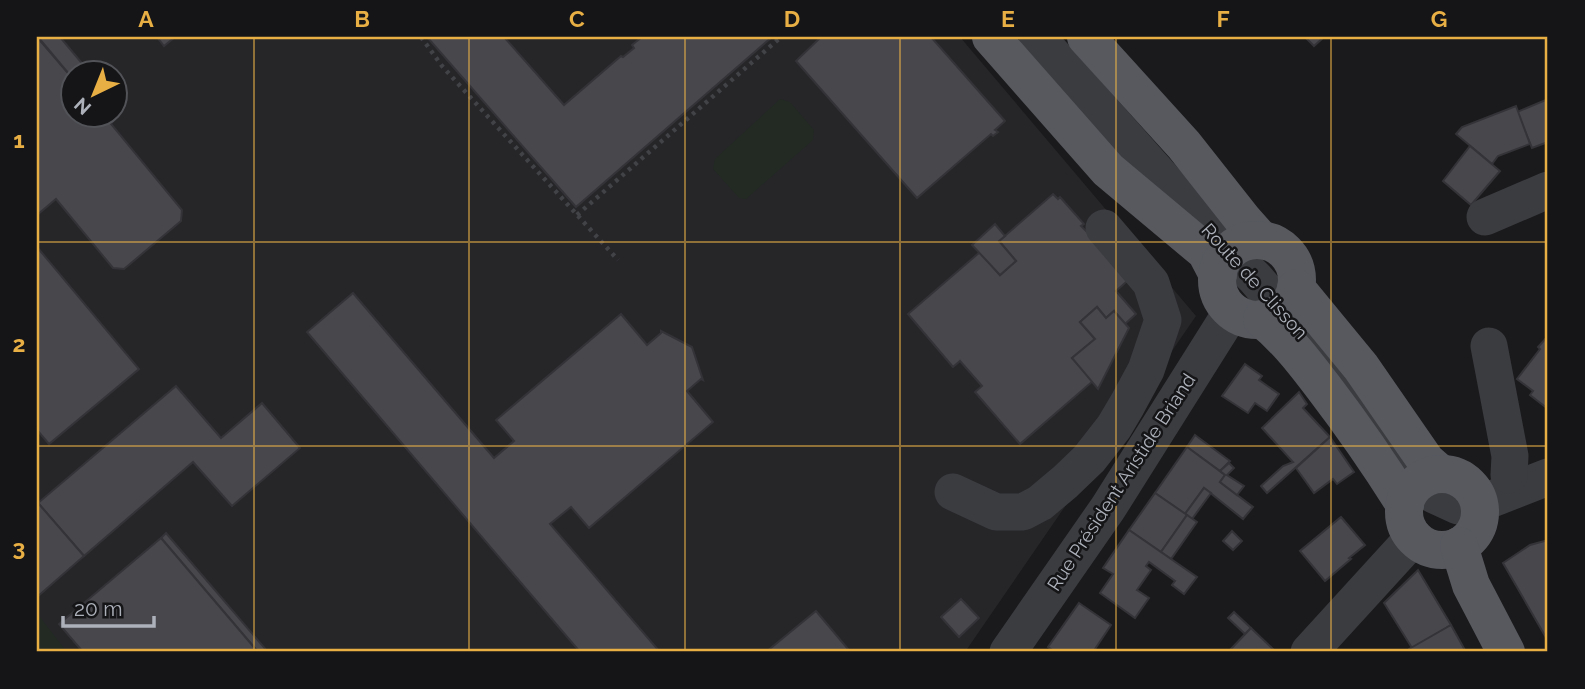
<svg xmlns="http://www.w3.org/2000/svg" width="1585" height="689" viewBox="0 0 1585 689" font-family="Raleway,sans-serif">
	<rect width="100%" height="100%" fill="#1a1a1c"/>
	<!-- built -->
	<path fill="#262629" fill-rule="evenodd" d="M37,37h923l236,279 -231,336h-928zM74,74h42v42h-42z"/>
	<!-- green -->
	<g fill="#222a23">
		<path d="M780,99l10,3 24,28 -1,10 -67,59 -7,-1 -26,-29 2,-10z"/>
		<path d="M37,613l30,39h-30z"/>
	</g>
	<!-- building -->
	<g fill="#47474c" stroke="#343438" stroke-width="2">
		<path d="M37,37l37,43v36h42v-12l1,10 -6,10 71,86 -1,11 -57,48 -11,-1 -57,-69 -19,16z"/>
		<path d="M38,37h22l31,37h-17v6z"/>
		<path d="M157,37h18l-11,9z"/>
		<path d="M427,37h77l60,68 57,-49 2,1 11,-9 -2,-3 10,-8h130l-196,170z"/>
		<path d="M821,37h110l74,84 -10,9 3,2 -5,4 -2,-2 -74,64 -121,-137z"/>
		<path d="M1305,37h19l-10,9z"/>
		<path d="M1548,99v43l-16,6 -15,-36z"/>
		<path d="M1516,106l14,38 -32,12 -6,8 -36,-30 6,-7z"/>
		<path d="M1470,146l30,25 -29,34 -28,-24z"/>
		<path d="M1053,194l5,5 2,-2 24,27 -3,2 5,5 7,-6 42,49 -19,17 20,23 -11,10 -11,-13 -8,7 -9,-11 -17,15 15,17 -23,19 21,23 -73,63 -45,-52 7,-6 -22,-25 -7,6 -45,-53 72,-62 20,23 16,-14 -17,-20z"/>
		<path d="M995,224l10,12 -6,5 17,20 -16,14 -28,-30z"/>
		<path d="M37,247l102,122 -90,75 -12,-14z"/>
		<path d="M353,293l141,165 20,-17 -18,-21 125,-106 26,31 14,-12v-2l31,16 11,33 -2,-1 -14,12 26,31 -124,106 -18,-21 -21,17 110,128h-80l-273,-320z"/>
		<path d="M1097,307l9,11 8,-7 15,17 -31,61 -26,-31 23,-19 -15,-17z"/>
		<path d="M1548,336v73l-18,-14 3,-4 -16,-12 23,-30 -2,-2z"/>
		<path d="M1245,364l17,12 -3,4 20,14 -12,17 -12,-8 -7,10 -26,-17z"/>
		<path d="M176,386l45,52 41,-35 38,45 -68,58 -39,-44 -109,94 -46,-53z"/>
		<path d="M1299,392l8,12 -4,4 27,29 -63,56 -6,-7 22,-20 10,-4 -31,-34z"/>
		<path d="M1195,435l35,26 -10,10 -33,-24z"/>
		<path d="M1330,437l24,35 -17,12 -4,-5 -19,14 -18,-25z"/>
		<path d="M1187,447l38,28 -5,7 33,25 -10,12 -39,-31 -19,26 -30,-21z"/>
		<path d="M1229,463l5,5 -7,7 17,11 -7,9 -17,-13 5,-7 -5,-4z"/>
		<path d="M1204,488l7,5 -19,26 -7,-5z"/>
		<path d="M1155,493l32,22 -26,37 -32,-22z"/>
		<path d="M38,503l46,53 -47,41v-93z"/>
		<path d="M1187,515l10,7 -26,37 -10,-7z"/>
		<path d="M1341,517l24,28 -16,13 2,1 -26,22 -25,-30z"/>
		<path d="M1129,530l68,47 -13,17 -12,-9 3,-4 -26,-19 -3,4 5,4 -14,20 12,8 -14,20 -35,-25 13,-19 -10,-6z"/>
		<path d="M1232,531l10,10 -9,9 -10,-9z"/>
		<path d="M166,533l102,119h-10l-97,-114z"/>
		<path d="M161,538l97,114h-175l-24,-28z"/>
		<path d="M1548,540v101l-45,-78 27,-18z"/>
		<path d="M1418,570l33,55 -39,23 -28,-45z"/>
		<path d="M961,599l18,19 -20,19 -18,-20z"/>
		<path d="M1079,603l32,22 -18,27h-38l-7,-5z"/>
		<path d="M816,611l32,38 -5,3h-77z"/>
		<path d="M1234,612l17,16 -6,6 -17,-16z"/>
		<path d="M1451,625l15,27h-55l-2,-3z"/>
		<path d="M1251,628l25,24h-48z"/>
	</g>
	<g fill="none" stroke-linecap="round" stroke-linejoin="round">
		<!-- path -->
		<g stroke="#414347" stroke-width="4.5" stroke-dasharray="3.5 5" stroke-linecap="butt">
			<path d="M421,37l21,29 176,194"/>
			<path d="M577,215l204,-178"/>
		</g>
		<!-- minor -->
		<g stroke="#3b3c40" stroke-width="37">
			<path d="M1037,37l191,215 27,26 51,60 105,131 23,26 24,11 21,-2 69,-27"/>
			<path d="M1485,217l63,-27"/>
			<path d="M1489,346l21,110 -1,19"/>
			<path d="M953,492l43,20h27l17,-9 25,-21 24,-23 25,-32 13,-22 19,-35 17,-50 -12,-37 -47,-55"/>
			<path d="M1008,652l100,-144 124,-197"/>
			<path d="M1309,652l105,-115"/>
		</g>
		<!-- major -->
		<g stroke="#57595f" stroke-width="38">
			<path d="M991,37l117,133 98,82 12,23"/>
			<path d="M1086,37l98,108 60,76 17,19"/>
			<circle cx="1257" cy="280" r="40"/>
			<path d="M1296,288l65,79 65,94 15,13"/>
			<path d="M1262,319c25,20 43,44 62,69 29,38 56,77 81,117"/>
			<circle cx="1442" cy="512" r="38"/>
			<path d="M1459,546l12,39 35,67"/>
		</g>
	</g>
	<!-- grid -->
	<path fill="none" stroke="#e8af45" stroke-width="2" stroke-opacity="0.55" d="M254,37v615M469,37v615M685,37v615M900,37v615M1116,37v615M1331,37v615M37,242h1511M37,446h1511"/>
	<g text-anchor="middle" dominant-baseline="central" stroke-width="5" stroke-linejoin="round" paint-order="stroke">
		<!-- street labels -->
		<g font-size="19" fill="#adb1ba" stroke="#151517">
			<text transform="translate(1255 281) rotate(48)">Route de Clisson</text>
			<text transform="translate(1121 482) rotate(-57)">Rue Président Aristide Briand</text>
		</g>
	</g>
	<!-- border -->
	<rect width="1585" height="689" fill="none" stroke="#151517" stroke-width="77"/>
	<!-- north arrow -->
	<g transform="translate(94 94) rotate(223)"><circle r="33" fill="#151517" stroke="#525358" stroke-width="2"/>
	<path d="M0-5L12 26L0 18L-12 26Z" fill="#e8af45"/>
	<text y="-10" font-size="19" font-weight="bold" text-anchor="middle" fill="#adb1ba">N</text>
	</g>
	<!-- scale -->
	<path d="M63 616v10h91v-10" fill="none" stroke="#adb1ba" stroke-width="3.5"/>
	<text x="74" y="616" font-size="21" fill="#adb1ba" stroke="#151517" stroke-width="5" paint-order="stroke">20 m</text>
	<rect x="38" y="38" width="1508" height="612" fill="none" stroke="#e8af45" stroke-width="2.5"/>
	<g font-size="23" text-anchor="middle" font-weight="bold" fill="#e8af45">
		<text x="146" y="27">A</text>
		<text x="362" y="27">B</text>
		<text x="577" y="27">C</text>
		<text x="792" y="27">D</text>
		<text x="1008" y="27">E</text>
		<text x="1223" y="27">F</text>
		<text x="1439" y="27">G</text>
		<text x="19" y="148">1</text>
		<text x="19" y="352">2</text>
		<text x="19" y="556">3</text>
	</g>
</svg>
